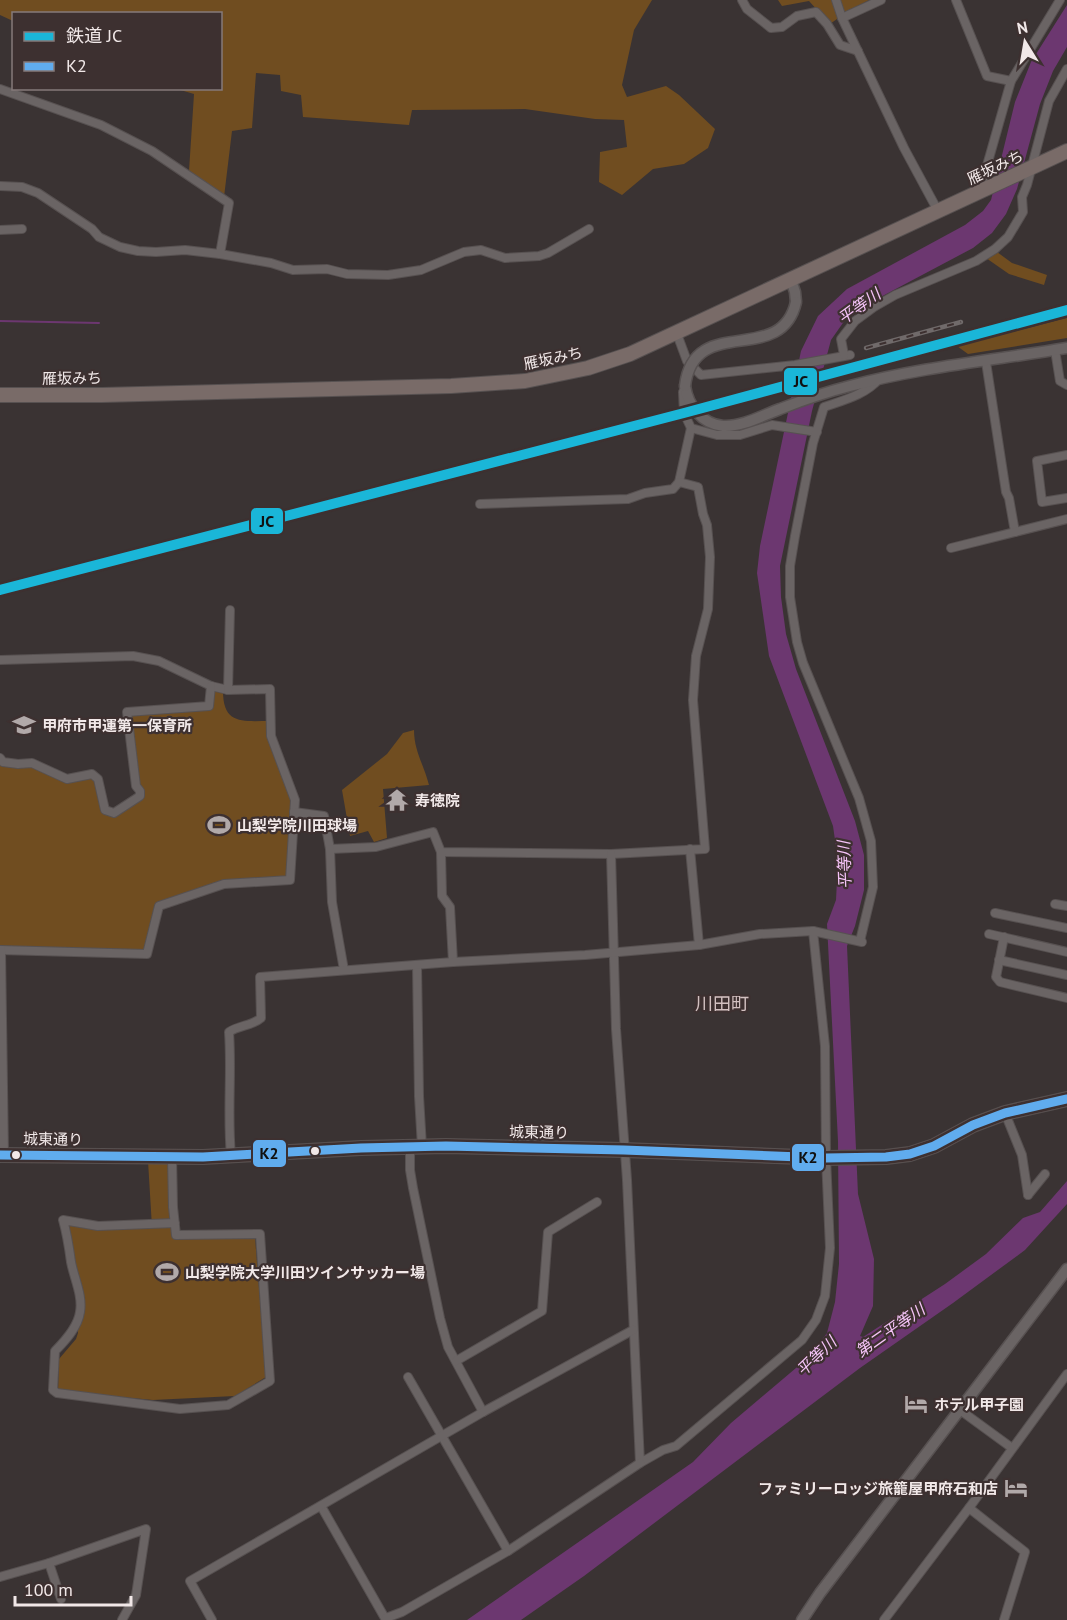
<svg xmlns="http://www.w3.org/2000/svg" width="1067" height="1620" viewBox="0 0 1067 1620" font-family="'PT Sans','Noto Sans JP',sans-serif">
	<rect width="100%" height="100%" fill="#3a3333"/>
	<!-- green -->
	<g fill="#704d20">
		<path d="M0,0h652l-18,30 -12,55 5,12 39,-11 13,9 36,34 -7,19 -24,16 -31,5 -31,26 -23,-13 1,-30 27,-5 -3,-27 -29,-1 -70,-10 -113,1 -3,15 -106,-8 -2,-22 -20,-4 -1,-16 -24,-2 -4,55 -20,3 -8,66 -35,-26 5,-77 -17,-5 43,-1v-74h-206l-1,7 -13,-6z"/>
		<path d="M778,0h91l-21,11 -18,13 -21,-23 -27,5z"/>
		<path d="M997,252l15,11 35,12 -3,10 -35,-11 -23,-16z"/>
		<path d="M1067,318v20l-99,16 -11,-8z"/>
		<path d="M211,686l12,5c0,34 20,30 46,30l26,79 -5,80 -66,4 -64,22 -13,48 -147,-4v-186l32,-1 35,16 25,-5 6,5 7,31 9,3 26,-17 -13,-84 82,-6z"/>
		<path d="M414,730c0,21 10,35 15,55l-46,4 4,49 -13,4 -6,-11 -18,5 -8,-46 45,-36 16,-21z"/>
		<path d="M148,1161l22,1 4,75h81l11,140 -31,19 -82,4 -95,-9 1,-32 17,-20 2,-6v-10l6,-9 -17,-89 85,2z"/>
	</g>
	<!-- water -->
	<path fill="#6c3770" d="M1067,5v42l-14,24 -13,33 -23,85 -11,25 -14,19 -19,15 -98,52 -30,20 -14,20 -19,71 -32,155 1,31 5,37 10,35 59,152 9,34v35l-9,36 -8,20 11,248 16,65 -1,47 -13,30 3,1 82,-53 41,-30 37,-36 17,-6 27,-31v23l-42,46 -72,53 -93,65 -276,208 -63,44h-54l226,-158 38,-39 78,-66 18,-24 8,-31 4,-38 -1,-123 -11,-217 9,-24 2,-39 -5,-35 -64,-170 -12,-83 3,-27 41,-195 17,-35 29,-27 118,-64 18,-14 8,-11 24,-98 16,-40z"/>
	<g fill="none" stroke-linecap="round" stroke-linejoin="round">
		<!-- stream -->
		<path stroke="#6c3770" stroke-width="2" d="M0,321l99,2"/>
		<!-- street casing -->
		<g stroke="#575151" stroke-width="10">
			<g id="street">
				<path d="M742,0l5,9 24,19 11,-1 15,-11 19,-4 11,12 13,21 18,6"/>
				<path d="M836,0l6,18 62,130 34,63"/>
				<path d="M956,0l31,76 24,5"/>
				<path d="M842,18l39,-18"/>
				<path d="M0,89l101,36 51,26 77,52 -9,51"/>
				<path d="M0,186l22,1 16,6 54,36 7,8 21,10 18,4 18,1 29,-2 35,4 51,9 22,7 34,-1 20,5 41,1 33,-5 43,-18 17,-2 24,8 34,-2 9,-3 41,-24"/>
				<path d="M980,190l31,-109 49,-81"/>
				<path d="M0,230l22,-1"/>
				<path d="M677,334l10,27 14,14 94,-10 55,-10"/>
				<path d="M1055,350l5,31 7,4"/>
				<path d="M844,355l-3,-16 14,-18 19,-14 21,-12 81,-34 19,-12 13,-12 15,-25 -1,-15 5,-12 22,-84 18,-32"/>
				<path d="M986,362l20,130 3,6 6,34"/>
				<path d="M683,392l1,21 7,15 26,7h23l32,-10 45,7"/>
				<path d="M1067,455l-30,6 5,41 25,-4"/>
				<path d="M480,504l148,-5 17,-6 28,-4 6,-7 12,-54"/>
				<path d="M951,548l116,-29"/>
				<path d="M0,660l133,-4 26,5 52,25 17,4 42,-1 1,47 24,64 -5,80 -66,4 -65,22 -12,48 -147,-4"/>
				<path d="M228,690l2,-80"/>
				<path d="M0,758l3,4 15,2 14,-1 35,16 25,-5 6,5 7,31 9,3 26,-17v-5l-4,-5 -9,-74 82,-6 2,-20"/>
				<path d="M294,812l30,4 6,33 46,-2 57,-15 8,20 170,2 94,-5 -12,-149 3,-44 12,-47 2,-52 -3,-32 -4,-11 -5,-27 -19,-5"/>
				<path d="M330,849l2,53 12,68"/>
				<path d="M690,849l9,96"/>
				<path d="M441,852l1,44 8,11 3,55"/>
				<path d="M611,854l5,175 11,151 13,283 23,-13 13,-4 126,-106 14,-20 9,-24 5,-48 -4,-90 -1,-112 -12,-115"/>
				<path d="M1055,904l12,2"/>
				<path d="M995,913l72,15"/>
				<path d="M989,934l78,18"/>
				<path d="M1004,937l-8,40 4,5 67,16"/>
				<path d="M860,941l13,-54 -2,-46 -12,-43 -56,-135 -6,-21 -7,-45v-31l5,-30 18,-93 11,-36c20,-7 41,-12 55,-28"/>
				<path d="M1,950l3,205"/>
				<path d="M999,960l68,15"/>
				<path d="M417,965l2,131 3,51"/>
				<path d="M1005,1113l17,42 6,40"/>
				<path d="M410,1147v23l3,18 27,130 8,29 35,65"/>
				<path d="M231,1155c-4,-41 1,-82 -2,-123 10,-7 23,-6 32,-14l-1,-41 193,-15 132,-7 114,-10 61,-11 53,-3 49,11"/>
				<path d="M172,1157l1,50 3,28 84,-1 10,147 -42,24 -48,4 -123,-16 -4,-3 2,-39c10,-10 23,-24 25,-39 3,-16 -6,-34 -9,-50 -2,-15 -4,-28 -8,-42l35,6 77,-3"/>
				<path d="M1028,1195l17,-21"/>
				<path d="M456,1361l86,-50 6,-79 49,-30"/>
				<path d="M408,1377l100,174"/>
				<path d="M960,1410l52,38"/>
				<path d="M321,1506l65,114"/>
				<path d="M969,1508l56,44 -21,68"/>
				<path d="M49,1563l12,36"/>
				<path d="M0,1577l49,-14 97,-34 -10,66 -14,25"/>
				<path d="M386,1618l16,-6 106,-61 132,-88"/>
				<path d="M212,1620l-22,-39 293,-169 150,-82"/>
				<path d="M884,1620l85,-112 98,-134"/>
			</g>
		</g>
		<!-- secondary casing -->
		<g stroke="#575151" stroke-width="13">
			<g id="secondary">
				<path d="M791,280l4,12 1,10"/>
				<path d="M685,386c3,20 17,38 38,40 20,1 40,-11 57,-17 23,-9 46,-17 70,-23 71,-19 145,-26 217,-38"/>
				<path d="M802,1620l18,-27 247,-324"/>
			</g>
		</g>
		<!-- highway casing -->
		<g stroke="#575151" stroke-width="16">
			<g id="highway">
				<path d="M0,395h102l349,-9 74,-5 63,-13 42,-14 437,-203"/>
				<path d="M0,1155l203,2 158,-9 85,-2 178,4 202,8 60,-1 24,-3 24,-8 39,-21 32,-12 62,-14"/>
			</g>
		</g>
		<!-- street -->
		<use href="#street" stroke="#6a6464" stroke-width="8"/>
		<!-- secondary -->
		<use href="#secondary" stroke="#6a6464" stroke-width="10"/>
		<!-- highway -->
		<use href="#highway" stroke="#796b68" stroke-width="14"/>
		<!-- rail casing -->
		<g stroke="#706a6a" stroke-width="4.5">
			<path id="rail" d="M866,348l95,-26"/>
		</g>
		<!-- rail -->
		<use href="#rail" stroke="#3d3030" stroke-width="2" stroke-dasharray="7" stroke-linecap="butt"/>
		<!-- secondary-bridge casing -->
		<g stroke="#575151" stroke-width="13" stroke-linecap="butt">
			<path id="secondary-bridge" d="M685,386c9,-74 96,-18 111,-84"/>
		</g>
		<!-- secondary-bridge -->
		<use href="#secondary-bridge" stroke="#6a6464" stroke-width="10"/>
		<!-- bus-1 casing -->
		<g stroke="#3d3030" stroke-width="14">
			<path id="bus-1" d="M0,1155l203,2 158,-9 85,-2 178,4 202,8 60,-1 24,-3 24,-8 39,-21 32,-12 62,-14"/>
		</g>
		<!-- bus-1 -->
		<use href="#bus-1" stroke="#60acee" stroke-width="9"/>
		<!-- rail-1 casing -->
		<g stroke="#3d3030" stroke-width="15">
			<path id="rail-1" d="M0,590l684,-177 383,-103"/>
		</g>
		<!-- rail-1 -->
		<use href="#rail-1" stroke="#1ab6d8" stroke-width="10"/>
	</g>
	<!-- icons -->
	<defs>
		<g id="school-bare" transform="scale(1.8)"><path d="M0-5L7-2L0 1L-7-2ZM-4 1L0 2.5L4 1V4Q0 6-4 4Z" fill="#b1a9a9" stroke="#3d3030" stroke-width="2.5" paint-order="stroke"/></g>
		<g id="temple-bare" transform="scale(1.8)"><path d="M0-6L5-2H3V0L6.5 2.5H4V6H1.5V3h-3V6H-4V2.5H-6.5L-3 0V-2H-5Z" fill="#b1a9a9" stroke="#3d3030" stroke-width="2.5" paint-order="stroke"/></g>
		<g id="stadium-bare" transform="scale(1.8)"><path d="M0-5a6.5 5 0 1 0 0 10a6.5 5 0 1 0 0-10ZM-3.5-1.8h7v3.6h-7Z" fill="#b1a9a9" stroke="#3d3030" stroke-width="2.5" paint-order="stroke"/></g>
		<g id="hotel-bare" transform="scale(1.8)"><path d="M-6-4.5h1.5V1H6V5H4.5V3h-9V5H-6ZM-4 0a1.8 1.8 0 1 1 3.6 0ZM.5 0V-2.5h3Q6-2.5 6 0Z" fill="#b1a9a9" stroke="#3d3030" stroke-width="2.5" paint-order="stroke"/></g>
	</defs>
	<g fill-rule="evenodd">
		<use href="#school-bare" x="24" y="725"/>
		<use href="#temple-bare" x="397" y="800"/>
		<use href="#stadium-bare" x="219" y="825"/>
		<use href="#stadium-bare" x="167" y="1272"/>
		<use href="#hotel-bare" x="916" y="1404"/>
		<use href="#hotel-bare" x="1016" y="1488"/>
	</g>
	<!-- markers -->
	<g fill="#f1e8e8" stroke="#3d3030" stroke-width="2">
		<circle cx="315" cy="1151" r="5"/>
		<circle cx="16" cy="1155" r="5"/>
	</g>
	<g text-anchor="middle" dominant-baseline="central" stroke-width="4.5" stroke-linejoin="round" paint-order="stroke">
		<!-- street labels -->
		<g font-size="15" fill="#f1e8e8" stroke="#3d3030">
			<text transform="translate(995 167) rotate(-25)">雁坂みち</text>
			<text transform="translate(553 358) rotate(-12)">雁坂みち</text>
			<text transform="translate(72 378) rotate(-1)">雁坂みち</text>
			<text transform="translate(539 1132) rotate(1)">城東通り</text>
			<text transform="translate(53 1139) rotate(1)">城東通り</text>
		</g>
		<!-- poi labels -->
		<g font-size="15" font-weight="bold" fill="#f1e8e8" stroke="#3d3030" text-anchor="start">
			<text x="42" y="725">甲府市甲運第一保育所</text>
			<text x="415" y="800">寿徳院</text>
			<text x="237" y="825">山梨学院川田球場</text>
			<text x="185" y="1272">山梨学院大学川田ツインサッカー場</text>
			<text x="934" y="1404">ホテル甲子園</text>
			<text x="998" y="1488" text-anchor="end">ファミリーロッジ旅籠屋甲府石和店</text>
		</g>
		<!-- water labels -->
		<g font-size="16" font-style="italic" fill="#f6c4f9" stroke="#3d3030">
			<text transform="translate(859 306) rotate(-36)">平等川</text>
			<text transform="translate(844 865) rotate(-92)">平等川</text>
			<text transform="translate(890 1330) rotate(-35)">第二平等川</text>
			<text transform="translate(816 1356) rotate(-44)">平等川</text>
		</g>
		<!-- quarter labels -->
		<g font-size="18" fill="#d2c1c1" stroke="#3d3030">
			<text x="722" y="1003">川田町</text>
		</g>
	</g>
	<g stroke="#3d3030" stroke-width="2">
		<rect x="783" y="367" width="35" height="29" rx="6" fill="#1ab6d8"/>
		<rect x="250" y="507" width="34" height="28" rx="6" fill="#1ab6d8"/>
		<rect x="252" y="1139" width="35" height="29" rx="6" fill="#60acee"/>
		<rect x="791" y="1143" width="34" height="29" rx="6" fill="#60acee"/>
	</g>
	<g font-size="16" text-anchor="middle" font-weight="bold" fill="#111">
		<text x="801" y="387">JC</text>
		<text x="267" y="527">JC</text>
		<text x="269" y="1159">K2</text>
		<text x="808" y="1163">K2</text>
	</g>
	<!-- legend -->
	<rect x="12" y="12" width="210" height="78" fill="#3d3030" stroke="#857a7a" stroke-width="1.5"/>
	<rect x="24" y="32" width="30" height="9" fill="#1ab6d8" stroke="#857a7a" stroke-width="1.5"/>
	<text x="66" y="42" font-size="18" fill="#f1e8e8">鉄道 JC</text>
	<rect x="24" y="62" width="30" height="9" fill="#60acee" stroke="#857a7a" stroke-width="1.5"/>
	<text x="66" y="72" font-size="18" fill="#f1e8e8">K2</text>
	<!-- north arrow -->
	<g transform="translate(1025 42) rotate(349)" stroke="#3d3030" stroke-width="4.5" paint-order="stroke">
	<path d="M0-4.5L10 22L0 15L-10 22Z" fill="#f1e8e8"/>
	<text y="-9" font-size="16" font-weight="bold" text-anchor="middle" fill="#f1e8e8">N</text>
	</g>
	<!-- scale -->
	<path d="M15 1596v9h116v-9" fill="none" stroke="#f1e8e8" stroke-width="3"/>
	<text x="24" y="1596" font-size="18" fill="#f1e8e8" stroke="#3d3030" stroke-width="4.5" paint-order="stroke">100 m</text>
</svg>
